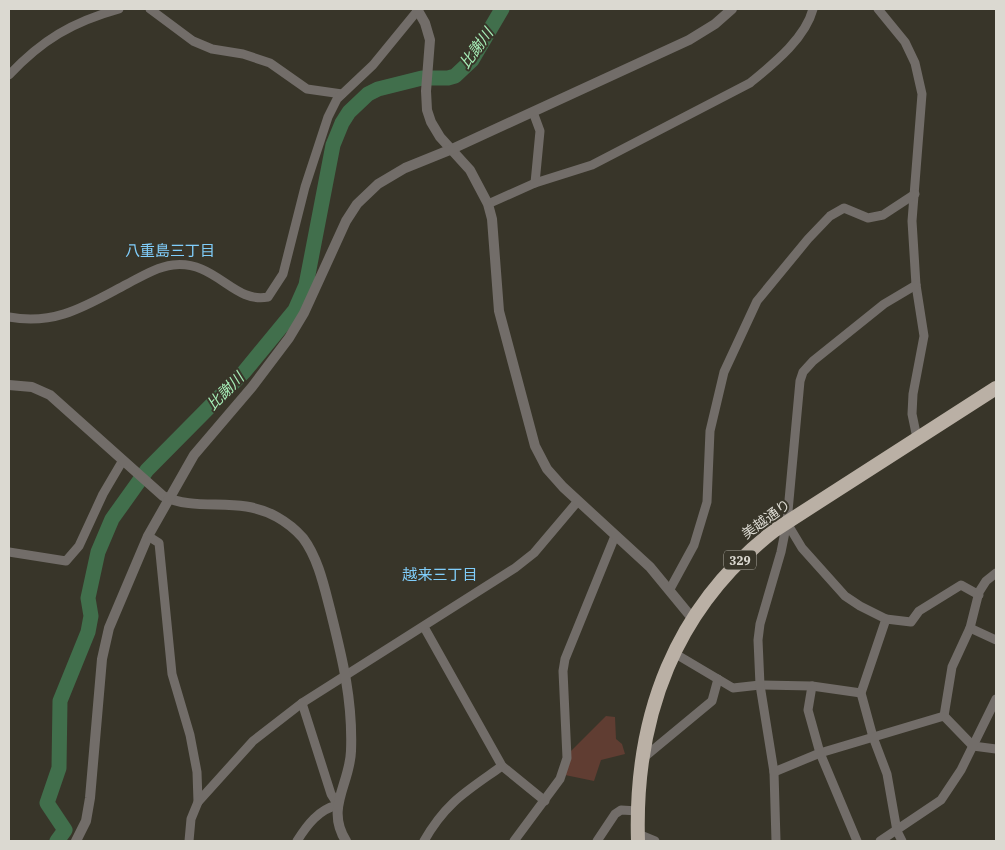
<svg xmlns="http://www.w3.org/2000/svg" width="1005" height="850" viewBox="0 0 1005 850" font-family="'IBM Plex Serif','Noto Sans JP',serif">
	<rect width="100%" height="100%" fill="#383529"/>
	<!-- green -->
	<path fill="#603d32" d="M606,716l9,1 1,22 6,5 3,10 -24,6 -7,21 -29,-6 5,-23z"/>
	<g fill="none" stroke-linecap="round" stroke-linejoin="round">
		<!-- river -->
		<path stroke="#416f4c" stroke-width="15" d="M57,841l8,-11 -18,-27 12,-35 1,-67 28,-69 3,-16 -3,-18 10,-46 14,-33 35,-49 97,-98 51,-62 11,-25 27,-140 9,-22 7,-11 19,-18 10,-5 44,-11h26l7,-2 17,-16 30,-51"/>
		<!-- minor -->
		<g stroke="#726d69" stroke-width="9">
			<path d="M150,9l43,32 19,8 31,5 27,9 37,26 35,5"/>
			<path d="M878,9l27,33 10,21 7,31 -10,127 4,64 8,51 -11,58 -1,20 5,24"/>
			<path d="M9,75c33,-35 63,-53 110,-66"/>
			<path d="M533,112l7,19 -5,52"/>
			<path d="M488,204l47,-21 57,-18 158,-82c23,-19 55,-44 63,-74"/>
			<path d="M9,317c47,9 78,-12 118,-33 15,-8 30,-17 46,-19 43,-5 60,39 95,32l15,-23 22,-87 23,-70 9,-18 36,-34 45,-55"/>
			<path d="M787,523l15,25 43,48 15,10 26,13 -25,74 12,44 14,37 10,57 5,10"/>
			<path d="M148,536l11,7 13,131 18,61 7,37 1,30 -7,17 -2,22"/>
			<path d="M9,552l57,9 13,-15 24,-52 20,-34"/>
			<path d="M670,589l24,-44 13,-43 3,-71 14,-59 33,-71 51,-62 22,-23 14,-8 24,10 15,-3 32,-21"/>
			<path d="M886,619l25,3 8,-11 42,-26 18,10"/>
			<path d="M424,627l78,139 43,35"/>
			<path d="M970,628l26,12"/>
			<path d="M674,653l59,35 27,-3 52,1 49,7"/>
			<path d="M812,686l-4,24 12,43 37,88"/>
			<path d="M944,716l8,-49 18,-39 9,-36 7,-11 10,-8"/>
			<path d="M642,759l70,-58 6,-22"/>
			<path d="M774,772l46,-19 124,-37 29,30 23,3"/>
			<path d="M198,802l55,-61 49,-38 213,-135 19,-15 44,-52"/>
			<path d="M638,834l17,7"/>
			<path d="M297,841c10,-16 22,-32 41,-36l-7,-11 -29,-91"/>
			<path d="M424,841c22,-39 43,-50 78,-75"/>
			<path d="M514,841l46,-62 7,-21 -4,-87 2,-12 50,-123"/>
			<path d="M597,841l18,-27 6,-4 17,1"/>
			<path d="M776,841l-2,-69 -14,-87 -2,-45 2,-16 21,-72 6,-30 13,-141 3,-9 10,-11 71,-57 32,-19"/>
			<path d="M880,841l61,-41 20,-30 35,-71"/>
		</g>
		<!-- tertiary -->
		<g stroke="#726d69" stroke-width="10">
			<path d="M417,9l8,14 5,17 -4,51 1,19 4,12 9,15 30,33 18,34 4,15 7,92 36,135 12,23 16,18 87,80 42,51"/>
			<path d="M9,385l23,2 18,8 113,101c36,17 76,-1 114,21 9,5 19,13 26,21 15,20 21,48 27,71 12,48 23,91 21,142 -1,33 -26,57 -5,90"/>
			<path d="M76,841l10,-20 4,-23 12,-139 7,-31 39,-92 46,-81 58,-68 37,-49 15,-25 42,-92 11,-17 21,-20 27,-16 47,-19 237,-109 26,-16 17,-15"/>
		</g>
		<!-- trunk -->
		<path stroke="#bab0a5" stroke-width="14" d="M638,841c-4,-125 37,-234 137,-311l221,-142"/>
	</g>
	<g text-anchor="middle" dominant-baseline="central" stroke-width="4" stroke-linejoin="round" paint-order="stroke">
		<!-- shield labels -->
		<rect fill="#383529" stroke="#aaa89f" stroke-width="1" x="724" y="550.5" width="32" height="19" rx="4"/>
		<g font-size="12" font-weight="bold" fill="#dbd9d1">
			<text x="740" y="560">329</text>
		</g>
		<!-- street labels -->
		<g font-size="14" fill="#dbd9d1" stroke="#383529">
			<text transform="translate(766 519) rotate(-36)">美越通り</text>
		</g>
		<!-- water labels -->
		<g font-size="15" font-style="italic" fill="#a7efb8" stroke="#383529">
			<text transform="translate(476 48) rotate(-54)">比謝川</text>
			<text transform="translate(225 391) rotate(-46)">比謝川</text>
		</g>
		<!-- neighbourhood labels -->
		<g font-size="15" fill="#80cefb" stroke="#383529">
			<text x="170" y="250">八重島三丁目</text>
			<text x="440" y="574">越来三丁目</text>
		</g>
	</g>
	<!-- border -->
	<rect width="1005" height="850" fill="none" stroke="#dbd9d1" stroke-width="20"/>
</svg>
